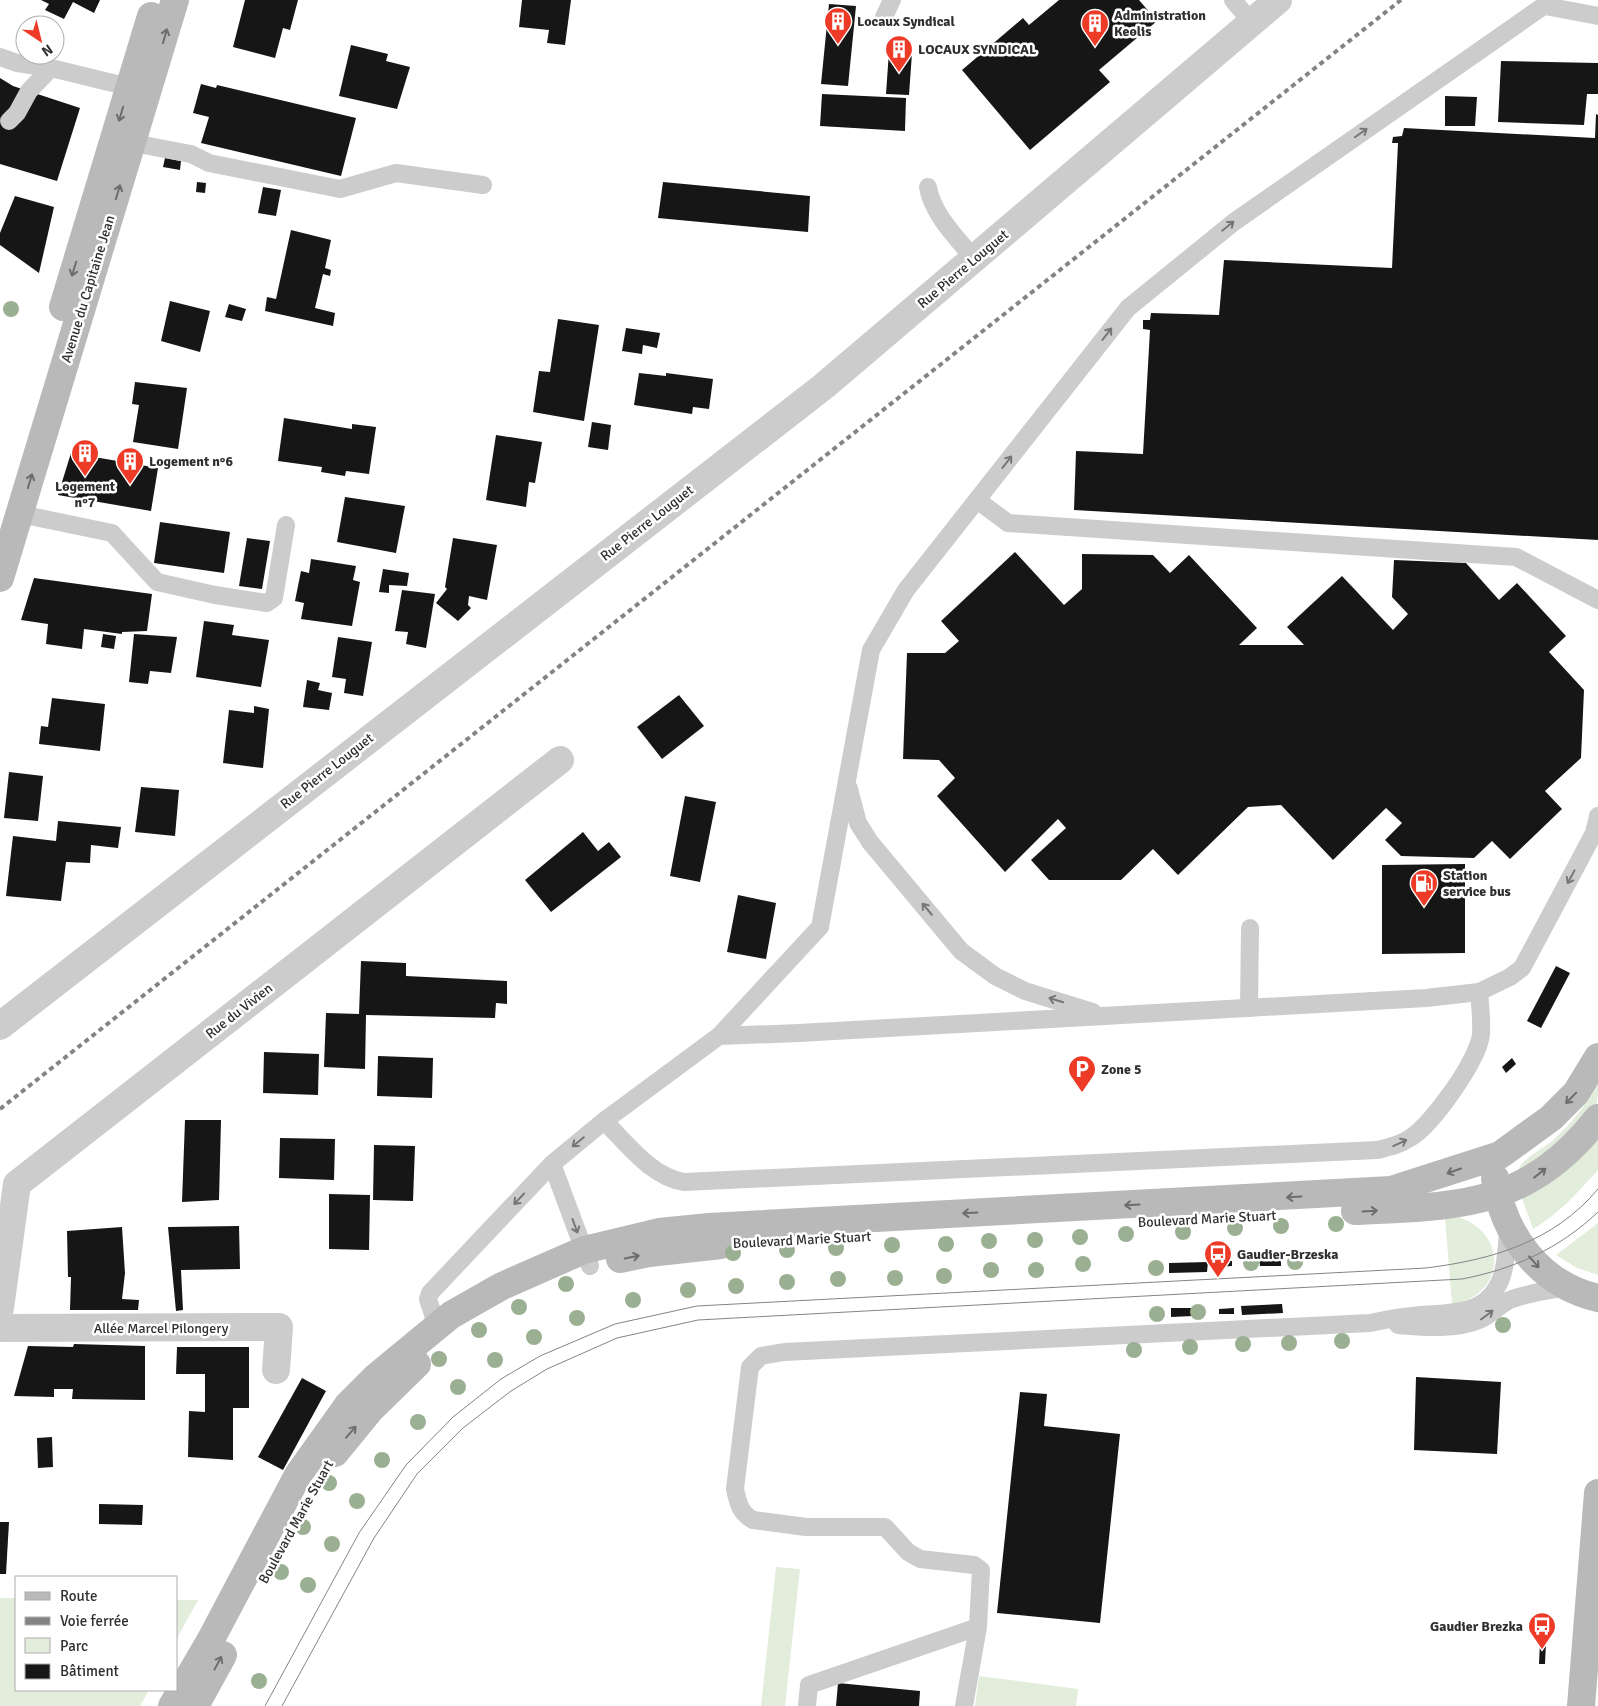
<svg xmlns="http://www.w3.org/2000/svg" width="1598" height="1706" viewBox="0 0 1598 1706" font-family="Signika,sans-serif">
	<rect width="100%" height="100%" fill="#fff"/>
	<!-- green -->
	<g fill="#e2eddc">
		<path d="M1598,1084c0,6 0,14 -1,19 -11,27 -54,52 -77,68l-1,-3c7,-12 22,-18 33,-27 19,-17 33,-35 46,-57z"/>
		<path d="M1598,1132v38c-19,21 -40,45 -65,59l-11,-31z"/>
		<path d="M1458,1217c51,16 47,79 -6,87l-7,-86z"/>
		<path d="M1598,1223v52l-21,-7 -21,-13z"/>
		<path d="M776,1567l24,2 -15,137h-24z"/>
		<path d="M0,1598h16v92h133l-9,16h-140z"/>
		<path d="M176,1600h22l-22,40z"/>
		<path d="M979,1676l99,13 -2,17h-101z"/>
	</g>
	<!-- building -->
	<g fill="#161616">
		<path d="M41,0h59l-6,13 -21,-11 -9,17 -19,-9 4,-6z"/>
		<path d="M245,0h53l-8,30 -7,-2 -8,30 -42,-11z"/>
		<path d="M522,0h49l-6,45 -18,-2 2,-13 -30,-3z"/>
		<path d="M1059,0h80l18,21 -58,49 11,12 -80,68 -68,-80 61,-52 6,7z"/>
		<path d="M829,4l27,2 -8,80 -27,-2z"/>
		<path d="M351,45l37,9 -2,7 24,6 -13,42 -58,-13z"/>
		<path d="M889,51l23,2 -3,42 -23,-1z"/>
		<path d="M1501,61l97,2v31h-11l-3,31 -86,-3z"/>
		<path d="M0,78l13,8 67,22 -23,73 -57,-17z"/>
		<path d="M201,84l15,4 1,-3 139,33 -15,58 -140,-33 8,-26 -16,-4z"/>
		<path d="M822,94l84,4 -1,33 -85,-5z"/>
		<path d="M1445,96l32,1 -2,29h-30z"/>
		<path d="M1596,114l2,1v425l-524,-30 2,-59 67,3 7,-124 -7,-1v-9h7l1,-7 68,2 5,-55 168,8 6,-125h-6l1,-6 9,-1 2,-8 191,10z"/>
		<path d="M165,158l16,3 -1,9 -17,-3z"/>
		<path d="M197,182l9,1 -1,10 -9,-1z"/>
		<path d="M663,182l147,14 -2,36 -150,-14z"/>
		<path d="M263,187l18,3 -5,26 -18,-3z"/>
		<path d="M15,196l39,11 -15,66 -39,-28v-12z"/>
		<path d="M291,230l40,10 -6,28 6,2 -1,6 -7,-2 -8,34 20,5 -2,13 -68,-15 2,-14 9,2z"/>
		<path d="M170,301l40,10 -10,41 -39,-11z"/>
		<path d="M229,304l17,5 -4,12 -17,-4z"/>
		<path d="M558,319l41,6 -15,96 -51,-9 6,-41 11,1z"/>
		<path d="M626,328l34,5 -3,15 -14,-3 -1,9 -20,-3z"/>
		<path d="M639,373l27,3v-3l47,6 -4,30 -16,-2 -1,7 -58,-9z"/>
		<path d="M135,382l52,6 -9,61 -45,-7 6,-37 -7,-1z"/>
		<path d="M284,418l68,11v-5l24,3 -7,47 -23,-3 -1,5 -24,-4 1,-5 -44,-6z"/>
		<path d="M592,422l19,3 -3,25 -20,-3z"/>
		<path d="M496,435l46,7 -7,41 -6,-1 -3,25 -40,-7z"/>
		<path d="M71,453l87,15 -7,43 -93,-16z"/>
		<path d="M345,497l60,9 -9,47 -59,-11z"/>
		<path d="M160,522l70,10 -6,41 -70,-10z"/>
		<path d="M247,538l23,3 -8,48 -23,-3z"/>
		<path d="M453,538l44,7 -10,55 -18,-4 -1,9 3,3 -13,13 -22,-18 11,-14 -2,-2z"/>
		<path d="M1015,552l49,53 18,-16v-35l71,1 17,18 19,-18 68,73 -18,17h65l-17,-18 55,-51 51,54 15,-16 -16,-17 2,-37 72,3 33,37 18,-17 49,53 -17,16 35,38 -3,68 -36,33 17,18 -52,50 -18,-18 -18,17 -73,-2 -16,-16 17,-17 -16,-15 -53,52 -52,-55 -33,2 -70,68 -25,-26 -32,31h-72l-18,-20 35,-32 -8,-9 -53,53 -68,-76 18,-18 -16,-18 -36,-1 4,-106h38l14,-12 -18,-20z"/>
		<path d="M311,559l45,7 -3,14 7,2 -8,44 -51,-7 3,-16 -9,-2 6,-30 8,2z"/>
		<path d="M383,569l26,4 -2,13 -18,-1v8l-10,-1z"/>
		<path d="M34,578l118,16 -5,37 -25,1v2l-38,-5 -2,20 -36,-5 2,-20 -27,-4z"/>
		<path d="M402,590l33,4 -9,54 -20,-4 2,-12 -13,-1z"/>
		<path d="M204,621l30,4 -2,10 37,5 -8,47 -65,-10z"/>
		<path d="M103,634l13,2 -2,13 -13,-2z"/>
		<path d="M134,634l43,3 -6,36 -21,-2 -2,13 -19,-2z"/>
		<path d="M338,637l34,5 -9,54 -19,-3 2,-14 -14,-2z"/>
		<path d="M307,680l13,3 -2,7 14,3 -3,17 -26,-3z"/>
		<path d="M679,695l25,31 -42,33 -25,-32z"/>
		<path d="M52,698l53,6 -5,47 -61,-7 2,-18 7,1z"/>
		<path d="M254,706l15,3 -6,59 -40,-5 6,-53 25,3z"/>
		<path d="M9,772l34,4 -5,45 -34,-3z"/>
		<path d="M141,787l38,3 -4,46 -40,-4z"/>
		<path d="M685,796l31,6 -16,80 -30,-6z"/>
		<path d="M58,821l63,6 -3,21 -27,-3 -1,18 -24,-1 -5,39 -55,-5 7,-60 43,5z"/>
		<path d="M583,832l15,19 11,-9 12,15 -70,55 -26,-32z"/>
		<path d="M1465,864v89l-83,1v-89z"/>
		<path d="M738,895l38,8 -10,56 -39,-7z"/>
		<path d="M361,961l45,2v13l101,5v23l-11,-1 -1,15 -129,-3 -1,54 -41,-2 2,-54 33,1z"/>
		<path d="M1556,966l14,7 -29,55 -14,-7z"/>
		<path d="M264,1052l55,2 -1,41 -55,-2z"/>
		<path d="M378,1056l55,2 -1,40 -55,-2z"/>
		<path d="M1512,1058l4,6 -10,9 -4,-6z"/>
		<path d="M185,1120h36l-2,80 -37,2z"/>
		<path d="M280,1138l55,1 -1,41 -55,-2z"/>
		<path d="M374,1145l41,1 -2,55 -40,-1z"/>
		<path d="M329,1194l41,1 -1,55 -40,-1z"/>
		<path d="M239,1226l1,43 -59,1 2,40 -7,1 -8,-84z"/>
		<path d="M122,1227l3,46 -3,26 17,1 -1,10h-68l1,-33h-3l-1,-46z"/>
		<path d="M1281,1257v9h-21l-1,-8z"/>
		<path d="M1218,1261h14v5l-14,1z"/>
		<path d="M1208,1262l-1,10 -38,1v-10z"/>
		<path d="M1282,1304l1,9 -41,2 -1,-9z"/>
		<path d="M1171,1308h21l1,8 -22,1z"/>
		<path d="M1234,1308v6h-15v-5z"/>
		<path d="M74,1344l71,2v54l-73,-1 1,-10h-19v8l-40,-1 14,-50 45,1z"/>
		<path d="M177,1347h72v61h-16v52l-45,-3 1,-46 16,1v-38h-29z"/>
		<path d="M1416,1377l85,5 -4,72 -83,-4z"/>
		<path d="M302,1378l24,13 -43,79 -25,-13z"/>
		<path d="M1020,1392l27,2 -3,32 76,8 -20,189 -103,-10z"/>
		<path d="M52,1437l1,30 -15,1 -1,-30z"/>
		<path d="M99,1504l44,1 -1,20 -43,-1z"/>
		<path d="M0,1522h9l-3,52h-6z"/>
		<path d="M1540,1642h6l-1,22h-6z"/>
		<path d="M838,1683l82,8 -1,15h-83z"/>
	</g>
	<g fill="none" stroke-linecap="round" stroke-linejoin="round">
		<!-- service -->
		<g stroke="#ccc" stroke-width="18">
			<path d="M1233,0l19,23"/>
			<path d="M1545,6l53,10"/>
			<path d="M884,17l8,-17"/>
			<path d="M0,57l17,6 34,5 78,19"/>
			<path d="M9,121l8,-8 12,-22 22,-23"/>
			<path d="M133,143l58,11 18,9 131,26 56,-16 87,12"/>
			<path d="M928,187c4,27 30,52 47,73"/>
			<path d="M977,500l31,23 508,34 82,43"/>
			<path d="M20,514l92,19 45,49 58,13 52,8 7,-5 12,-73"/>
			<path d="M849,789l9,34 12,19 91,109 34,25 30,15 68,21"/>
			<path d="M1249,1008l1,-80"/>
			<path d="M719,1036l80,-3 627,-35 53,-6 31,-15 12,-9 72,-135 4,-17"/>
			<path d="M604,1121c24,23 46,55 80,61l693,-32c12,-3 23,-5 33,-12 22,-13 69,-79 71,-104 1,-14 -1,-29 -2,-42"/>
			<path d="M552,1164l38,102"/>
			<path d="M1398,1325c25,2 58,5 81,-5 12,-5 21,-16 33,-21 16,-6 36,-8 53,-12"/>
			<path d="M437,1327l-9,-28 2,-6 122,-129 52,-43 115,-85 101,-109 51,-277 35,-60 222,-282 106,-86 318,-222"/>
			<path d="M807,1706l2,-21 169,-58"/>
			<path d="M964,1706l14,-79 3,-57 -7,-5 -54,-6 -12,-7 -23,-25h-79l-53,-7c-13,-7 -15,-17 -18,-31l15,-122 11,-11 23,-4 586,-29c14,-3 28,-6 43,-7 28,-4 68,2 84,-29 10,-16 9,-42 12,-61"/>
		</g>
		<!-- minor -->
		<g stroke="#ccc" stroke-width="28">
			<path d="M0,1308l17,-124 543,-424"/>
			<path d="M0,1328l279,-1 -3,43"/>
		</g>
		<!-- tertiary -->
		<path stroke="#ccc" stroke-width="28" d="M0,1026l824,-640 454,-386"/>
		<!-- secondary -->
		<g stroke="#b9b9b9" stroke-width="28">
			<path d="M63,307l88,-291"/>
			<path d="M0,578l175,-578"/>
			<path d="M1495,1178c8,58 46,107 103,120"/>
			<path d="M1355,1211c104,-5 172,-3 243,-93"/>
			<path d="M620,1259l29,-6 72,-8"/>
			<path d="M335,1453l36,-44 46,-45"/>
			<path d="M172,1706l38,-65 88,-166 50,-70 29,-29 74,-61 51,-29 82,-36 75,-18 50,-5 682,-37 109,-35 51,-37 25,-25 22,-36"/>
			<path d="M195,1706l28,-51"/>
			<path d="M1581,1706l17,-213"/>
		</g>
		<!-- tram -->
		<g stroke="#848484" stroke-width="1">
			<path d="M265,1706l94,-173 47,-68 47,-48 48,-38 39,-23 75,-32 82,-18 729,-38c65,-8 128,-26 172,-79"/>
			<path d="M282,1706l92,-168 43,-64 46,-46 48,-37 36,-22 70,-31 81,-18 764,-41c52,-10 97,-30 136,-67"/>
		</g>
		<!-- rail -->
		<path stroke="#848484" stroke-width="4" stroke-dasharray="5 4" stroke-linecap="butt" d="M0,1109l1401,-1109"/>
	</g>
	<!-- trees -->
	<g fill="#9baf93">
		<circle cx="11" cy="309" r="8"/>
		<circle cx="1336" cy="1224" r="8"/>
		<circle cx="1281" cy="1226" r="8"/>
		<circle cx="1235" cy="1228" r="8"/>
		<circle cx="1183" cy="1232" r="8"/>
		<circle cx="1126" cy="1234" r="8"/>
		<circle cx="1080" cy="1237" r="8"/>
		<circle cx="1035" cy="1240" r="8"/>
		<circle cx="989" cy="1241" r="8"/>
		<circle cx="946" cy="1244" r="8"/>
		<circle cx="892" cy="1245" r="8"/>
		<circle cx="836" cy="1248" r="8"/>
		<circle cx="787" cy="1250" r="8"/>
		<circle cx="733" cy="1253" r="8"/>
		<circle cx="1295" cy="1262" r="8"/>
		<circle cx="1251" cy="1263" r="8"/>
		<circle cx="1083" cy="1264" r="8"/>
		<circle cx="1156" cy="1268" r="8"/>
		<circle cx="991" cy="1270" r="8"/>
		<circle cx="1036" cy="1270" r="8"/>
		<circle cx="944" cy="1276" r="8"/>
		<circle cx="895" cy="1278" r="8"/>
		<circle cx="838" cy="1279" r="8"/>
		<circle cx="787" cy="1282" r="8"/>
		<circle cx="566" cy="1284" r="8"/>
		<circle cx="736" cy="1286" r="8"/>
		<circle cx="688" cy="1290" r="8"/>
		<circle cx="633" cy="1300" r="8"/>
		<circle cx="519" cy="1307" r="8"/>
		<circle cx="1198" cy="1312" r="8"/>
		<circle cx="1157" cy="1314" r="8"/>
		<circle cx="577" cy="1318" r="8"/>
		<circle cx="1503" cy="1325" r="8"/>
		<circle cx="479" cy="1330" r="8"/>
		<circle cx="534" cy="1337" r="8"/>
		<circle cx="1342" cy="1341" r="8"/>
		<circle cx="1289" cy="1343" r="8"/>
		<circle cx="1243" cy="1344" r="8"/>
		<circle cx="1190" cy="1347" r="8"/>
		<circle cx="1134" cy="1350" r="8"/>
		<circle cx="439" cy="1359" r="8"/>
		<circle cx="495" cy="1360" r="8"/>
		<circle cx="458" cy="1387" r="8"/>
		<circle cx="418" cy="1422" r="8"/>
		<circle cx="382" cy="1460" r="8"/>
		<circle cx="329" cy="1483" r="8"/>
		<circle cx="357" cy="1501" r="8"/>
		<circle cx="303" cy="1527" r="8"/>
		<circle cx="332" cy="1544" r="8"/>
		<circle cx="281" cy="1572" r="8"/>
		<circle cx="308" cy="1585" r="8"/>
		<circle cx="259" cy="1681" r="8"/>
	</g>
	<!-- one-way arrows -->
	<defs><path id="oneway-shaft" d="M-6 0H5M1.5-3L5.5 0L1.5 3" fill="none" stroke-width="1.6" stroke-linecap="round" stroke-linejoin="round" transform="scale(1.25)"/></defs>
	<g stroke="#6d6d6d">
		<use href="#oneway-shaft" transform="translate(165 36) rotate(-74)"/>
		<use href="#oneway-shaft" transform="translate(121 114) rotate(107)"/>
		<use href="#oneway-shaft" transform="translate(118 192) rotate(-73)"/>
		<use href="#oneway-shaft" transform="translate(74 269) rotate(107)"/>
		<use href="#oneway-shaft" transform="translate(30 481) rotate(-73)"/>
		<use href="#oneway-shaft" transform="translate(1571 1098) rotate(134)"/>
		<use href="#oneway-shaft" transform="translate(1454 1171) rotate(161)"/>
		<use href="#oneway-shaft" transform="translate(1540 1173) rotate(-38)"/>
		<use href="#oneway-shaft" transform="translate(1294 1197) rotate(177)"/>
		<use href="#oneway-shaft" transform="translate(1132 1205) rotate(177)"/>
		<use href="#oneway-shaft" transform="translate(1370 1211) rotate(-3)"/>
		<use href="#oneway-shaft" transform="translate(970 1213) rotate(177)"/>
		<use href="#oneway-shaft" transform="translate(632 1257) rotate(-12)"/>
		<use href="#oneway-shaft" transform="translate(1534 1262) rotate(49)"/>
		<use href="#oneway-shaft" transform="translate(351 1432) rotate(-49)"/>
		<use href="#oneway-shaft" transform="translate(218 1663) rotate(-62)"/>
	</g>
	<g stroke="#767676">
		<use href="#oneway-shaft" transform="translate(1361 133) rotate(-35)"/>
		<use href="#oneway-shaft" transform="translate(1228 226) rotate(-39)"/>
		<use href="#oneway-shaft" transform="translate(1107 334) rotate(-52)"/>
		<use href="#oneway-shaft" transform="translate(1007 462) rotate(-52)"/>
		<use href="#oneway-shaft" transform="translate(1571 877) rotate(118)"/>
		<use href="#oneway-shaft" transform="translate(927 909) rotate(-130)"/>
		<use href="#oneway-shaft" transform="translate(1056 1000) rotate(-163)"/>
		<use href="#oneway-shaft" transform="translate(578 1142) rotate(141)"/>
		<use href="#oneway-shaft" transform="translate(1400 1143) rotate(-25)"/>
		<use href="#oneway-shaft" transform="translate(519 1199) rotate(133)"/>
		<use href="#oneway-shaft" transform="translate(575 1226) rotate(70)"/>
		<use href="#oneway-shaft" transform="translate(1487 1315) rotate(-37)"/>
	</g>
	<!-- icons -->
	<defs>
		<g id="building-pin" transform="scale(1.4375)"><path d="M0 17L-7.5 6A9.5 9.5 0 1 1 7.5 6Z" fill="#ee3b28" stroke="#fff"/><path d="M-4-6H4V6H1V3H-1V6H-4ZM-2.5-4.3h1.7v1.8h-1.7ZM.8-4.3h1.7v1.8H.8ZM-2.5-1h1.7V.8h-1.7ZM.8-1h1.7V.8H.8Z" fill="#fff"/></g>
		<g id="fuel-pin" transform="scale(1.4375)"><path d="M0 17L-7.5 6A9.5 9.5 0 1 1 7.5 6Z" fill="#ee3b28" stroke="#fff"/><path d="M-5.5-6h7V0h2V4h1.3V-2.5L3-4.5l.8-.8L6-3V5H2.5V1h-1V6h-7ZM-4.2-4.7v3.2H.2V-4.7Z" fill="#fff"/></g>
		<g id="parking-pin" transform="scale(1.4375)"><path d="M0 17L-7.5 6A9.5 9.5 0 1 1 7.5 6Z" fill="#ee3b28" stroke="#fff"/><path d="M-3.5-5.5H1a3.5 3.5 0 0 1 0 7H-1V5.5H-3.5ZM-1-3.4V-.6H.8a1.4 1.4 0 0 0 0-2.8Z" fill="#fff"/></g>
		<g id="bus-pin" transform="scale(1.4375)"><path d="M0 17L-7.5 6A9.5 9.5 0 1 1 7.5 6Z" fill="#ee3b28" stroke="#fff"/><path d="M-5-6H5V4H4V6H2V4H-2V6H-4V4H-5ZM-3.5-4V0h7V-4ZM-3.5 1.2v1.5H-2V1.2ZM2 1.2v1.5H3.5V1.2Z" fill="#fff"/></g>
	</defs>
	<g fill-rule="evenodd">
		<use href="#building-pin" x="838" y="21"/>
		<use href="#building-pin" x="1095" y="23"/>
		<use href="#building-pin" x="899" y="49"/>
		<use href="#building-pin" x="85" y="453"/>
		<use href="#building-pin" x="130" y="461"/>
		<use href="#fuel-pin" x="1424" y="883"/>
		<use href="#parking-pin" x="1082" y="1069"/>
		<use href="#bus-pin" x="1218" y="1254"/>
		<use href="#bus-pin" x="1542" y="1626"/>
	</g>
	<g text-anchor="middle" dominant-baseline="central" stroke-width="5" stroke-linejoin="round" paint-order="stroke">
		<!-- poi labels -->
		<g font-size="14" font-weight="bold" fill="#2f2f2f" stroke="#fff" text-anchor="start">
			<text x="1114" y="15">Administration<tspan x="1114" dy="16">Keolis</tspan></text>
			<text x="857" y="21">Locaux Syndical</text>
			<text x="918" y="49">LOCAUX SYNDICAL</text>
			<text x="149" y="461">Logement n°6</text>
			<text x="85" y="486" text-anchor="middle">Logement<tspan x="85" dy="16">n°7</tspan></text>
			<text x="1443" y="875">Station<tspan x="1443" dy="16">service bus</tspan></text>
			<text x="1101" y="1069">Zone 5</text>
			<text x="1237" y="1254">Gaudier-Brzeska</text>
			<text x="1523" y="1626" text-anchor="end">Gaudier Brezka</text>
		</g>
		<!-- street labels -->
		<g font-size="14" fill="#2f2f2f" stroke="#fff">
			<text transform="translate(963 269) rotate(-40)">Rue Pierre Louguet</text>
			<text transform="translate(88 289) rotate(-73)">Avenue du Capitaine Jean</text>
			<text transform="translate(647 523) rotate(-38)">Rue Pierre Louguet</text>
			<text transform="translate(327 771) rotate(-38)">Rue Pierre Louguet</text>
			<text transform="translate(239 1011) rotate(-38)">Rue du Vivien</text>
			<text transform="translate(1207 1219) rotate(-3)">Boulevard Marie Stuart</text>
			<text transform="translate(802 1240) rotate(-3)">Boulevard Marie Stuart</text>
			<text x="161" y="1328">Allée Marcel Pilongery</text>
			<text transform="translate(296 1522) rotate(-61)">Boulevard Marie Stuart</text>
		</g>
	</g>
	<!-- legend -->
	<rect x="15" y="1576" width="162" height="115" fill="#ffffff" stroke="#acacac"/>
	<rect x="25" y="1592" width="25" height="8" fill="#b9b9b9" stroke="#acacac"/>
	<text x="60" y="1601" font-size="15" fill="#2f2f2f">Route</text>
	<rect x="25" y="1617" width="25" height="8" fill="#848484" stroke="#acacac"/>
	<text x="60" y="1626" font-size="15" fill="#2f2f2f">Voie ferrée</text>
	<rect x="25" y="1638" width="25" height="15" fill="#e2eddc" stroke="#acacac"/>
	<text x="60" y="1651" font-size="15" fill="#2f2f2f">Parc</text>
	<rect x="25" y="1664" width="25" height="15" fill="#161616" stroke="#acacac"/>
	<text x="60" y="1676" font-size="15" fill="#2f2f2f">Bâtiment</text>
	<!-- north arrow -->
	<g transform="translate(40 40) rotate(145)"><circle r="24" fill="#ffffff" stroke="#acacac"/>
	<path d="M0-4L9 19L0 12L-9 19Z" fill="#ee3b28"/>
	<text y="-8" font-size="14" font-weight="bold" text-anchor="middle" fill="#2f2f2f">N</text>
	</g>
</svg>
